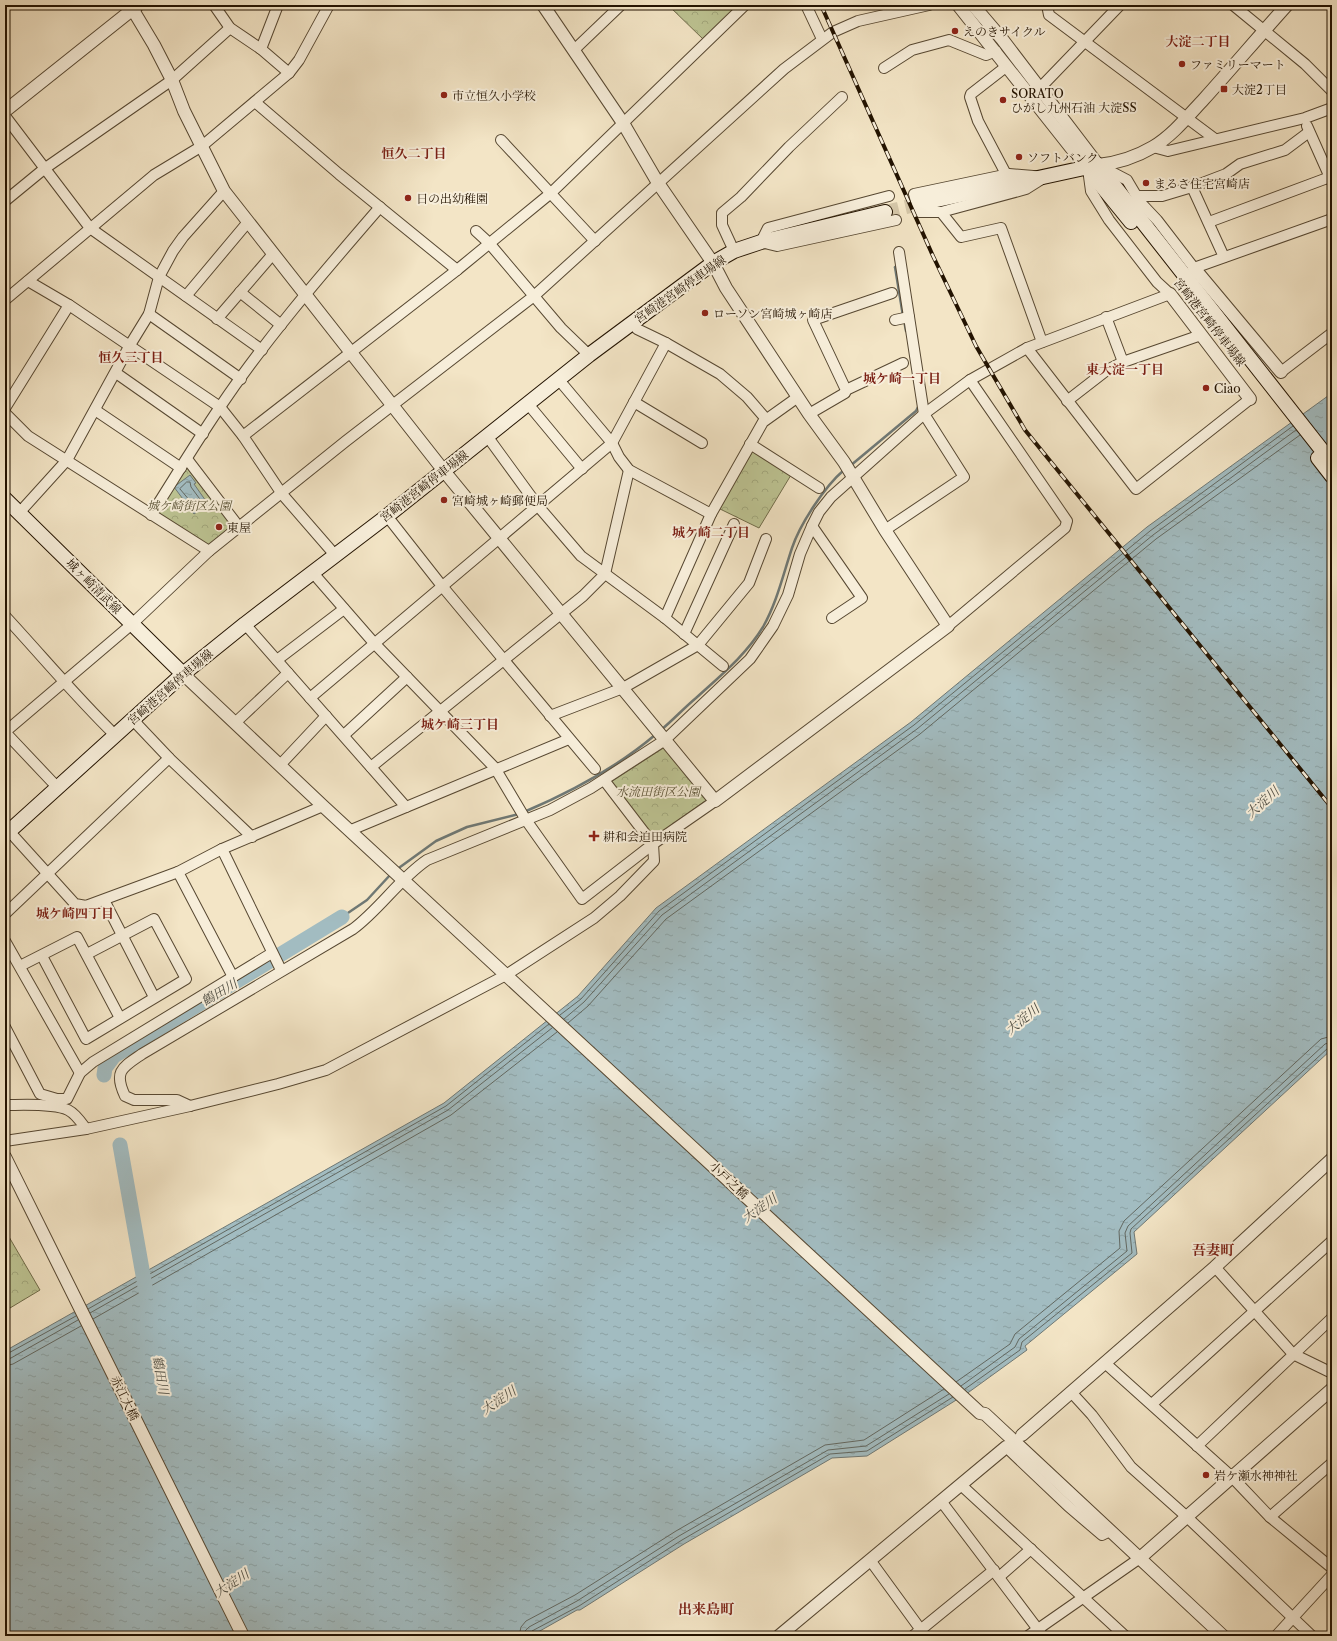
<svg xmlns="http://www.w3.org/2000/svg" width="1337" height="1641" viewBox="0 0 1337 1641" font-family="'Libre Caslon Text','Noto Serif JP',serif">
	<defs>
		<pattern id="park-crowns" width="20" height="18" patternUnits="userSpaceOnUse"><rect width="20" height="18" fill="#bdc493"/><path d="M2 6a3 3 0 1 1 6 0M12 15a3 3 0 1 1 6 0" fill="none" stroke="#a2a87d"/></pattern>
		<pattern id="water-ripples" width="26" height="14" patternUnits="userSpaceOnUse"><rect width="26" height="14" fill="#a2bcc1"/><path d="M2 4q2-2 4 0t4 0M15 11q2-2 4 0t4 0" fill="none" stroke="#8ba1a4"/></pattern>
	</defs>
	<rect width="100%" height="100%" fill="#f3e5c6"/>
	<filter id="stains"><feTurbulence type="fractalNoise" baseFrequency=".005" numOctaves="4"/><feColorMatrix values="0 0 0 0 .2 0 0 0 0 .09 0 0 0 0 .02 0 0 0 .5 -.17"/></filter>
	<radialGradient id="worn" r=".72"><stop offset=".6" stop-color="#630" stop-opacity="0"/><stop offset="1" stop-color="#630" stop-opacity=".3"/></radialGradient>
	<!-- park -->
	<g fill="url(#park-crowns)" stroke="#706c4a">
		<path d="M668,5h68l-2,4 -30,31z"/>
		<path d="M753,451l38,24 -32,53 -41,-20z"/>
		<path d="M189,468l44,58 -25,19 -51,-32 26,-44z"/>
		<path d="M665,747l43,52 -55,39 -42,-56z"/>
		<path d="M5,1230l35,60 -35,21z"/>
	</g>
	<!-- water -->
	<g fill="url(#water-ripples)" stroke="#6f7874">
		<path d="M1332,393v656l-198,183 3,22 -112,92 2,4 -58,42 -102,64 -35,2 -148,86 -104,66h-3l-46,26h-526v-285l439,-248 134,-107 78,-88 255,-186 236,-195z"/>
		<path d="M190,475l6,8 -2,1 14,20 -14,10 -20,-27z"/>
	</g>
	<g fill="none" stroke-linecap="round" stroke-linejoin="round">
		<!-- shore -->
		<g stroke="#626861" stroke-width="1">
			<path d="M187,482h3l1,5 11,15 -6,6 -16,-19z"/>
			<path d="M560,1015l21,-16 78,-88 255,-186 236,-194 143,-105"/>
			<path d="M564,1019l20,-17 78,-87 255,-186 236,-194 143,-105"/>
			<path d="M568,1023l20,-17 78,-87 254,-185 236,-195 144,-104"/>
			<path d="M88,1309l358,-203 103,-82"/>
			<path d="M90,1313l358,-203 104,-82"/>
			<path d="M93,1319l358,-204 106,-83"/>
			<path d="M5,1355l71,-39"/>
			<path d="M5,1360l6,-2 67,-38"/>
			<path d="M5,1366l8,-2 68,-38"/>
			<path d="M956,1382l54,-38 5,-10 105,-86 -1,-17 5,-10 197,-182 11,-3"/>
			<path d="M961,1386l54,-39 4,-8 108,-88 -2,-18 3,-7 197,-182 7,-2"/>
			<path d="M965,1389l55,-39 2,-8 110,-89 -2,-20 1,-4 197,-181 4,-1"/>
			<path d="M519,1636l2,-9 5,-6 49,-26 101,-64 149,-86 39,-5 80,-51"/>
			<path d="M525,1636v-5l4,-4 48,-26 102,-65 149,-86 38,-4 83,-52"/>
			<path d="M530,1636l2,-5 47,-25 103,-66 148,-86 37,-3 86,-54"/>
		</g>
		<!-- stream -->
		<g stroke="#6f7874" stroke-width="2.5">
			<path d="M895,267l8,49"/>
			<path d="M904,320l2,11"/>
			<path d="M850,466l66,-55 3,-6"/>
			<path d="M661,730c12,-10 23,-22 35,-32 24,-22 50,-43 67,-71 14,-25 20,-52 29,-79 8,-24 33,-62 52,-78"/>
			<path d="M524,812c47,-20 92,-44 131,-77"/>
			<path d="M396,870l40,-29 31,-14 52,-13"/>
			<path d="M342,917l25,-17 24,-26"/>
		</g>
		<!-- river -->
		<g stroke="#a2bcc1" stroke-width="15">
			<path d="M104,1075l1,-7 9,-12 228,-139"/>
			<path d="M120,1145l26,147"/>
		</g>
		<!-- secondary-tunnel -->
		<path stroke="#d4c6a8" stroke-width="14" stroke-dasharray="14 7" stroke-linecap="butt" d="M885,212l38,-9"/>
		<!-- minor casing -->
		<g stroke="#574832" stroke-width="12">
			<g id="minor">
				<path d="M214,5l16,23 31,21 28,24"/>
				<path d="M806,5l16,34"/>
				<path d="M1047,5l2,10 166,124"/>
				<path d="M1233,5l72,59 27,27"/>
				<path d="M261,49l17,-44"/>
				<path d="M574,50l47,-45"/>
				<path d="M884,68l28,-18 37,-10 37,15 10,-4"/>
				<path d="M1040,88l80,-83"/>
				<path d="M255,102l84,72 118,96"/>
				<path d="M5,116l85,112 172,122"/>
				<path d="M1307,126l25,56"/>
				<path d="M501,140l94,101"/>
				<path d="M1153,147l15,4 137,-33 27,-10"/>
				<path d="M1102,167l25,13 13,22 17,18 37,48 138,-49"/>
				<path d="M1006,174l-28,-53 -8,-24 1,-3 36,-28"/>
				<path d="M1009,174l36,3 -19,12 -85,23h-22l-5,-18z"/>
				<path d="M1192,187l32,70"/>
				<path d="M889,196l-121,32 -7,14 16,4 119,-26"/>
				<path d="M1137,196h25l30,-9 34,-13 14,-10 45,-14 24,-18"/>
				<path d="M5,201l39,-32 128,-89 58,-52"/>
				<path d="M941,212l20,25 40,-9 41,114"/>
				<path d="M1209,222l121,-45"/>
				<path d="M476,231l13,12 72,85 28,27"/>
				<path d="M734,251l-12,-26v-12l19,-16 48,-50 53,-50"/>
				<path d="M28,281l41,24 151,102 23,29 39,58 53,61"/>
				<path d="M240,292l41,33"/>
				<path d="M186,296l62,-74"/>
				<path d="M5,300l149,-125 48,-29 87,-73 10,-13 30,-55"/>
				<path d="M149,314l92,65"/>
				<path d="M1106,317l17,45"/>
				<path d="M217,319l56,-65"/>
				<path d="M895,320l14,-3"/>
				<path d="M633,321l4,8 29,14 54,31 27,23 19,22"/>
				<path d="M1027,348l109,141 114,-90"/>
				<path d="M1281,372l51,-39"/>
				<path d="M116,373l87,61"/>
				<path d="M559,380l53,63 7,14 10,13 82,44"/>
				<path d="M846,390l57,-27"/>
				<path d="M1067,401l40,-31 16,-8 78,-27"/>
				<path d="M634,402l68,41"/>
				<path d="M528,404l54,65"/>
				<path d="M5,408l64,-103"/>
				<path d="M95,410l86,58"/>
				<path d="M5,413l23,23 181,115"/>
				<path d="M809,414l36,-21 1,-3 -33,-70 79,-27"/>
				<path d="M243,436l214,-166 94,-77 194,-188"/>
				<path d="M487,436l51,70 43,50 84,62 58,48"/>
				<path d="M750,444l69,44"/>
				<path d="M187,459l52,68"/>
				<path d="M19,513l48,-53 63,-115 19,-31 10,-37 14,-26 10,-14 41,-46"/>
				<path d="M151,515c23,-36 45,-73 69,-108 48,-71 104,-135 160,-200"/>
				<path d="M387,516l55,70 153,183"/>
				<path d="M812,526l50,72 -30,20"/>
				<path d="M885,530l79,-53 -40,-63 -25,-162"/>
				<path d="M313,573l61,70 121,125 31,52 56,79 71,-55 62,-43"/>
				<path d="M5,616c37,40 71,81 110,119"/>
				<path d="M665,618l46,-104 52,-92 35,-25"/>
				<path d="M245,624l161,183"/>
				<path d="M948,626l117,-98 2,-7 -97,-141"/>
				<path d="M684,634l50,-110"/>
				<path d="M277,660l67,-51"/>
				<path d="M310,698l302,-255 54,-100"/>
				<path d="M550,716l73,-28 75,-43 51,-62 17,-44"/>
				<path d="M132,719l37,39 83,79"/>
				<path d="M236,722l52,-49"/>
				<path d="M5,732l127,-108 77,-73 137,-110 188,-145 250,-227 49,-37 25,-11 71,-16"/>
				<path d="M5,732l52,55"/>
				<path d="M344,735l63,-58"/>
				<path d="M281,764l45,-48"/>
				<path d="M371,767l212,-171 22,-22 24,-104"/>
				<path d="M351,830l218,-91"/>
				<path d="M9,831l66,73 11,2 92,-34 44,-23 101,-43"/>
				<path d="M222,849l59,121"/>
				<path d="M178,872l55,105"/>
				<path d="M104,900l50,97"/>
				<path d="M5,914l164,-156"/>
				<path d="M5,941l75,132"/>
				<path d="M42,956l44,83 100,-60 -32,-60 -67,35"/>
				<path d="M20,966l57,-29 43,81"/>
				<path d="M5,1027l35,67 17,5h10l13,-26 13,-11 179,-109"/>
				<path d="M5,1105c17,0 49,-2 63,5 8,4 13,12 18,19"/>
				<path d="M190,1106l-13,-6h-43l-9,-4c-12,-25 -2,-29 17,-42l211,-125c27,-20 46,-50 74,-69l123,-50 41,-22 74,-48 85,-81 23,-33 15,-31 12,-41 12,-28 7,-14 12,-15 93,-83 46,-34 57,-32 143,-54 -13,-12 -48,-62 -18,-29 -3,-22"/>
				<path d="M5,1141l81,-12 104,-23 88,-22 48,-14 180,-95 88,-57 26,-22 34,-35 -1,-17 -49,-64"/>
				<path d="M1215,1267l78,87 39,19"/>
				<path d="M1105,1363l127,114 38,40 62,51"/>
				<path d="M1071,1392l21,23 39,52 56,50 125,119"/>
				<path d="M1152,1404l180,-163"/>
				<path d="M1197,1446l135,-128"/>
				<path d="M1006,1447l62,59 34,29 8,-4"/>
				<path d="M961,1485l164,151"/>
				<path d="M941,1501l102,135"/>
				<path d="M1270,1517l62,-54"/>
				<path d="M870,1560l51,70"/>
				<path d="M999,1577l32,-28"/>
				<path d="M913,1636l81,-66"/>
				<path d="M1028,1636l112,-78"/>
				<path d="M1276,1636l56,-61"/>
			</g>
		</g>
		<!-- tertiary casing -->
		<g stroke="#574832" stroke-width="14">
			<g id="tertiary">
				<path d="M130,5l24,40 18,35 12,31 40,80 220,280 271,330 233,-175 -63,-96 -41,-68 -35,-48 -83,-126 -13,-25 -55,-80 -35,-60 -80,-118"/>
				<path d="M958,5l129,163"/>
				<path d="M973,5l29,34 96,126c20,-2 38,-8 55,-18 20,-12 35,-31 51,-48 28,-31 55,-63 83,-94"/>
				<path d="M5,111l133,-106"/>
				<path d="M1194,268l87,104"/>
				<path d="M1170,294l80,105"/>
				<path d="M183,674l140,132 657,607 5,1 238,222"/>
				<path d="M5,1157l238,479"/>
				<path d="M1022,1435l193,-168 117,-108"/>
				<path d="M1140,1558l192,-169"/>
				<path d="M779,1636l227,-189"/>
			</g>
		</g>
		<!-- secondary casing -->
		<g stroke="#231301" stroke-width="16">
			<g id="secondary">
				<path d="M1087,168l44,54"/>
				<path d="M923,203l175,-38 234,298"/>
				<path d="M1318,458l14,18"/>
				<path d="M5,499l178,175"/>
				<path d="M5,835l178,-161 62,-50 142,-108 202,-161 124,-92 21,-12 27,-9 124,-30"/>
			</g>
		</g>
		<!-- minor -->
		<use href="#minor" stroke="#f7eeda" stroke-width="10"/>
		<!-- tertiary -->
		<use href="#tertiary" stroke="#f7eeda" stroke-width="12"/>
		<!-- secondary -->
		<use href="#secondary" stroke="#f7eeda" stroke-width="14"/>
		<!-- rail casing -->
		<g stroke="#231301" stroke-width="4">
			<path id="rail" d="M821,5l112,251 43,90 49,84 307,378"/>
		</g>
		<!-- rail -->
		<use href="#rail" stroke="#f7eeda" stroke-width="2.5" stroke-dasharray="8" stroke-linecap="butt"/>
	</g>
	<!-- markers -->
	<g fill="#8f2418" stroke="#f7eeda" stroke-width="1.5">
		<circle cx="955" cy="31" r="4"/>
		<circle cx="1182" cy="64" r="4"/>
		<rect x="1220" y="85" width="8" height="8" rx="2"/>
		<circle cx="444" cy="95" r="4"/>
		<circle cx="1003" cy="100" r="4"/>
		<circle cx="1019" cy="157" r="4"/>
		<circle cx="1146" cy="183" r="4"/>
		<circle cx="408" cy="198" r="4"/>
		<circle cx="705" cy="313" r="4"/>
		<circle cx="1206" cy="388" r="4"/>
		<circle cx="444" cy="500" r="4"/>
		<circle cx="219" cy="527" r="4"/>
		<path d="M592 830h4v4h4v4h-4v4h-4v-4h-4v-4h4z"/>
		<circle cx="1206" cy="1475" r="4"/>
	</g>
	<g text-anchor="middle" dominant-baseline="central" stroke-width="4" stroke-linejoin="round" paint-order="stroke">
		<!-- poi labels -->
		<g font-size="12" fill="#231301" stroke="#f7eeda" text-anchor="start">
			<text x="963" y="31">えのきサイクル</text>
			<text x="1190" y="64">ファミリーマート</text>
			<text x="1232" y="89">大淀2丁目</text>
			<text x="1011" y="93">SORATO<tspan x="1011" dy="14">ひがし九州石油 大淀SS</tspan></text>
			<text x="452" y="95">市立恒久小学校</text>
			<text x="1027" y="157">ソフトバンク</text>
			<text x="1154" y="183">まるさ住宅宮崎店</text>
			<text x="416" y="198">日の出幼稚園</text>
			<text x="713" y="313">ローソン宮崎城ヶ崎店</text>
			<text x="1214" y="388">Ciao</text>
			<text x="452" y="500">宮崎城ヶ崎郵便局</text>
			<text x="227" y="527">東屋</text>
			<text x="603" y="836">耕和会迫田病院</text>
			<text x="1214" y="1475">岩ケ瀬水神神社</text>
		</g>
		<!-- street labels -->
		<g font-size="12" fill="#231301" stroke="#f7eeda">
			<text transform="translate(680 289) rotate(-35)">宮崎港宮崎停車場線</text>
			<text transform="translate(1210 322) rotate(52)">宮崎港宮崎停車場線</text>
			<text transform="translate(424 486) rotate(-38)">宮崎港宮崎停車場線</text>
			<text transform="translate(94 586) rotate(45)">城ヶ崎清武線</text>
			<text transform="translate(170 687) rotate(-41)">宮崎港宮崎停車場線</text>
			<text transform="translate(729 1180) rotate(43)">小戸之橋</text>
			<text transform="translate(125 1398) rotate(64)">赤江大橋</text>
		</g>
		<!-- park labels -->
		<g font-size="12" font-style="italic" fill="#595134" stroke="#f7eeda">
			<text x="189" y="505">城ケ崎街区公園</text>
			<text x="658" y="791">水流田街区公園</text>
		</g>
		<!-- neighbourhood labels -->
		<g font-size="13" font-weight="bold" fill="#7a1f14" stroke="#f7eeda">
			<text x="1198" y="41">大淀二丁目</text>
			<text x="414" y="153">恒久二丁目</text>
			<text x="131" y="357">恒久三丁目</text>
			<text x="1125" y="369">東大淀一丁目</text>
			<text x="902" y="378">城ケ崎一丁目</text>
			<text x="711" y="532">城ケ崎二丁目</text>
			<text x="460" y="724">城ケ崎三丁目</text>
			<text x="75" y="913">城ケ崎四丁目</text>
		</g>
		<!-- water labels -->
		<g font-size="13" font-style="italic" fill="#4f4e44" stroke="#f7eeda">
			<text transform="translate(1262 802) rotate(-42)">大淀川</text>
			<text transform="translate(219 992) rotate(-31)">鶴田川</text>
			<text transform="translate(1022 1019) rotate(-39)">大淀川</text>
			<text transform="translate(759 1208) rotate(-35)">大淀川</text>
			<text transform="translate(161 1375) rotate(80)">鶴田川</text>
			<text transform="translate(498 1400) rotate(-34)">大淀川</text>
			<text transform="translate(231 1583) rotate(-34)">大淀川</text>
		</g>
		<!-- quarter labels -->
		<g font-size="14" font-weight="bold" fill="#7a1f14" stroke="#f7eeda">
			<text x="1213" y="1250">吾妻町</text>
			<text x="706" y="1609">出来島町</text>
		</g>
	</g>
	<!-- margin -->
	<rect width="1337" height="1641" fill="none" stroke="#f3e5c6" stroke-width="20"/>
	<rect x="6" y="6" width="1325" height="1629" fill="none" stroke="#231301" stroke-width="2"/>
	<rect x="10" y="10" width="1317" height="1621" fill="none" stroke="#231301"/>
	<rect width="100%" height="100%" filter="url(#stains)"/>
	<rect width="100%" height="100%" fill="url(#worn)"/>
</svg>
